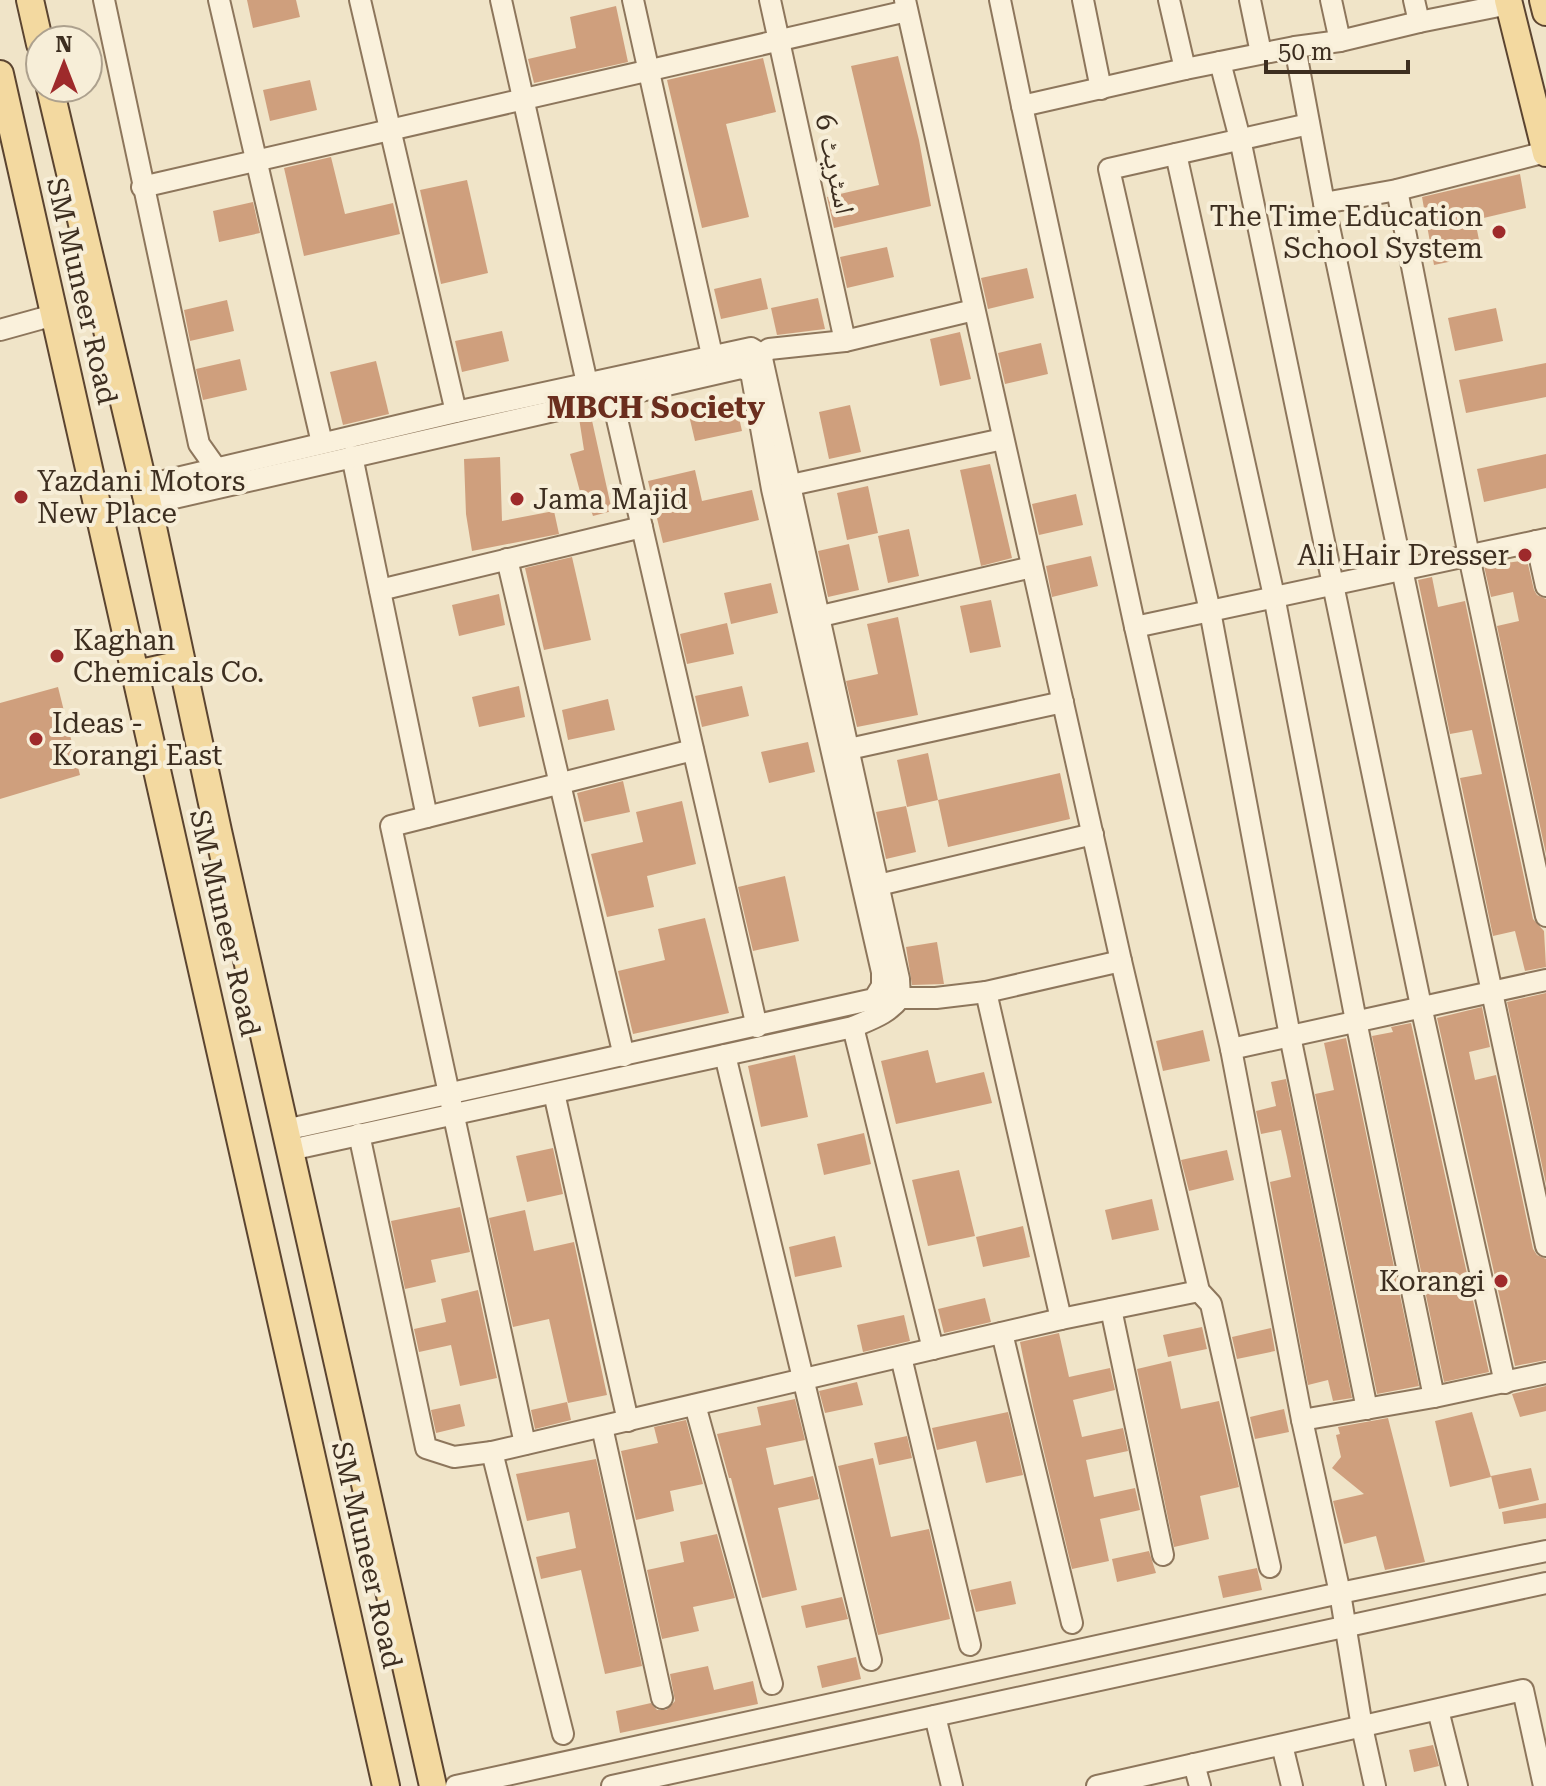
<svg xmlns="http://www.w3.org/2000/svg" width="1546" height="1786" viewBox="0 0 1546 1786" font-family="'Roboto Serif','Noto Naskh Arabic',serif">
	<rect width="100%" height="100%" fill="#f0e4c8"/>
	<!-- building -->
	<g fill="#cf9f7d">
		<path d="M247,0h49l4,17 -47,11z"/>
		<path d="M616,6l12,56 -94,21 -6,-24 48,-11 -6,-31z"/>
		<path d="M898,56l21,84 12,66 -97,22 -7,-31 52,-12 -28,-119z"/>
		<path d="M763,58l13,54 -50,12 23,93 -47,11 -35,-148z"/>
		<path d="M310,80l7,30 -47,11 -7,-31z"/>
		<path d="M331,157l14,57 48,-11 7,31 -96,22 -20,-88z"/>
		<path d="M1520,174l6,34 -51,12 7,35 -48,10 -12,-68z"/>
		<path d="M467,180l21,93 -47,11 -21,-94z"/>
		<path d="M253,202l7,31 -41,9 -6,-31z"/>
		<path d="M887,247l7,30 -47,11 -7,-31z"/>
		<path d="M1027,268l7,30 -46,11 -7,-31z"/>
		<path d="M761,278l7,31 -47,10 -7,-30z"/>
		<path d="M818,298l7,31 -48,6 -6,-27z"/>
		<path d="M227,300l7,31 -44,10 -6,-31z"/>
		<path d="M1496,308l7,33 -48,10 -7,-33z"/>
		<path d="M502,331l7,30 -47,11 -7,-31z"/>
		<path d="M960,332l11,47 -31,7 -10,-47z"/>
		<path d="M1041,343l7,31 -43,10 -7,-31z"/>
		<path d="M240,359l7,31 -44,10 -7,-31z"/>
		<path d="M376,361l13,53 -46,11 -13,-53z"/>
		<path d="M1546,363v34l-80,16 -7,-33z"/>
		<path d="M735,400l7,31 -47,10 -7,-30z"/>
		<path d="M850,405l11,47 -32,7 -10,-47z"/>
		<path d="M591,416l21,95 -19,5 -5,-15 -5,2 -13,-49 14,-4 -5,-32z"/>
		<path d="M1546,454v34l-62,14 -7,-33z"/>
		<path d="M500,457l2,64 52,-10 5,23 -87,17 -6,-37 -2,-55z"/>
		<path d="M990,464l22,94 -31,8 -21,-96z"/>
		<path d="M695,470l7,31 50,-11 7,30 -96,23 -15,-62z"/>
		<path d="M868,486l10,47 -31,7 -10,-47z"/>
		<path d="M1076,494l7,31 -44,10 -7,-31z"/>
		<path d="M909,529l10,47 -31,7 -10,-47z"/>
		<path d="M849,544l10,46 -31,7 -10,-46z"/>
		<path d="M1091,556l7,30 -46,11 -6,-31z"/>
		<path d="M572,557l19,83 -47,10 -19,-82z"/>
		<path d="M1527,560l7,30 3,5 9,4v255l-49,-228 22,-5 -6,-29 -22,5 -7,-31z"/>
		<path d="M1432,577l6,30 27,-6 68,318 11,12 2,36 -21,4 -10,-40 -22,5 -33,-158 22,-4 -10,-44 -22,4 -32,-154z"/>
		<path d="M771,583l7,30 -47,11 -7,-31z"/>
		<path d="M499,594l6,31 -46,11 -7,-31z"/>
		<path d="M991,600l10,47 -31,6 -10,-47z"/>
		<path d="M898,617l20,98 -61,12 -11,-46 32,-7 -11,-50z"/>
		<path d="M727,623l7,31 -47,10 -7,-30z"/>
		<path d="M519,686l6,31 -46,10 -7,-30z"/>
		<path d="M742,686l7,30 -47,11 -7,-31z"/>
		<path d="M58,687l22,88 -80,24v-96z"/>
		<path d="M608,699l7,31 -47,10 -6,-30z"/>
		<path d="M808,742l7,30 -46,11 -8,-31z"/>
		<path d="M928,753l10,47 -31,7 -10,-47z"/>
		<path d="M1060,773l10,46 -122,28 -10,-47z"/>
		<path d="M623,781l7,31 -46,10 -7,-29z"/>
		<path d="M682,801l14,63 -49,12 7,31 -47,10 -16,-63 52,-12 -7,-30z"/>
		<path d="M906,806l10,46 -30,7 -10,-47z"/>
		<path d="M785,876l14,65 -46,10 -15,-64z"/>
		<path d="M705,918l24,95 -96,21 -15,-63 47,-11 -7,-31z"/>
		<path d="M937,942l7,42 -32,1 -6,-38z"/>
		<path d="M1546,993v191l-39,-182z"/>
		<path d="M1482,1007l8,40 -21,5 6,28 21,-5 37,174 4,6 9,4v101l-31,6 -78,-348z"/>
		<path d="M1411,1023l78,349 -45,10 -72,-346 21,-4 -2,-5z"/>
		<path d="M1203,1030l7,31 -47,10 -7,-30z"/>
		<path d="M1346,1038l73,348 -42,8 -62,-300 19,-4 -10,-47z"/>
		<path d="M928,1050l8,33 48,-11 8,31 -96,21 -15,-63z"/>
		<path d="M795,1055l13,62 -47,10 -13,-61z"/>
		<path d="M1286,1079l66,319 -19,3 -5,-21 -20,5 -38,-203 21,-5 -4,-20 -6,-27 -20,4 -5,-23 20,-5 -5,-24z"/>
		<path d="M864,1133l7,31 -47,11 -7,-31z"/>
		<path d="M553,1148l10,46 -36,8 -11,-46z"/>
		<path d="M1227,1150l7,30 -45,11 -8,-31z"/>
		<path d="M959,1170l16,66 -47,10 -16,-66z"/>
		<path d="M1152,1199l7,31 -47,10 -7,-30z"/>
		<path d="M460,1207l10,45 -39,8 5,22 -31,7 -14,-68z"/>
		<path d="M525,1210l9,41 40,-9 33,153 -39,8 -19,-84 -36,8 -24,-109z"/>
		<path d="M1023,1226l7,31 -47,10 -7,-30z"/>
		<path d="M835,1236l7,31 -47,10 -6,-30z"/>
		<path d="M478,1290l19,88 -37,8 -9,-41 -32,7 -5,-23 32,-7 -5,-23z"/>
		<path d="M985,1298l6,24 -47,11 -6,-24z"/>
		<path d="M904,1315l6,26 -47,11 -6,-27z"/>
		<path d="M1202,1327l5,22 -39,8 -5,-22z"/>
		<path d="M1271,1328l4,23 -38,8 -5,-22z"/>
		<path d="M1059,1333l10,44 41,-9 5,22 -42,10 9,37 41,-9 5,23 -42,9 8,37 41,-9 5,22 -40,9 9,42 -37,8 -39,-163 -13,-64z"/>
		<path d="M1171,1361l10,48 38,-8 20,86 -39,9 9,43 -35,8 -37,-178z"/>
		<path d="M857,1382l6,23 -38,8 -6,-22z"/>
		<path d="M1546,1386v25l-26,6 -8,-23z"/>
		<path d="M795,1399l10,41 -39,8 8,37 39,-9 6,23 -41,9 19,82 -35,8 -31,-120h-2l-12,-44 44,-9 -4,-18z"/>
		<path d="M567,1402l4,18 -36,9 -4,-19z"/>
		<path d="M460,1404l5,22 -29,7 -5,-23z"/>
		<path d="M1284,1409l5,23 -34,7 -5,-22z"/>
		<path d="M1008,1412l15,63 -37,8 -10,-42 -39,9 -5,-22z"/>
		<path d="M1472,1412l19,65 -41,10 -15,-66z"/>
		<path d="M1388,1418l37,144 -40,8 -9,-34 -32,8 -11,-43 31,-7 -32,-26 9,-11 -5,-22 4,-1 -2,-7z"/>
		<path d="M686,1420l17,64 -33,7 4,20 -38,9 -15,-69 37,-8 -4,-16z"/>
		<path d="M907,1436l5,22 -33,7 -5,-22z"/>
		<path d="M873,1458l18,79 38,-8 21,90 -72,16 -40,-169z"/>
		<path d="M596,1459l46,207 -37,8 -24,-104 -40,9 -5,-22 40,-9 -7,-36 -42,9 -11,-47z"/>
		<path d="M1531,1468l8,32 -40,9 -8,-33z"/>
		<path d="M1546,1503v15l-42,6 -2,-12z"/>
		<path d="M717,1534l18,64 -42,9 6,24 -37,8 -15,-69 37,-8 -4,-20z"/>
		<path d="M1149,1551l7,22 -39,9 -5,-23z"/>
		<path d="M1257,1568l5,22 -39,8 -5,-22z"/>
		<path d="M1011,1581l5,23 -40,8 -6,-22z"/>
		<path d="M842,1597l6,22 -42,9 -5,-22z"/>
		<path d="M856,1657l5,22 -39,9 -5,-22z"/>
		<path d="M708,1666l6,24 39,-9 5,23 -138,29 -4,-22 35,-8 6,7h9l9,-9 -5,-27z"/>
		<path d="M1433,1745l6,21 -25,6 -5,-22z"/>
	</g>
	<g fill="none" stroke-linecap="round" stroke-linejoin="round">
		<!-- minor casing -->
		<g stroke="#8d765c" stroke-width="24">
			<g id="minor">
				<path d="M104,0l95,444 17,24 2,12"/>
				<path d="M219,0l103,443"/>
				<path d="M360,0l96,412"/>
				<path d="M501,0l86,383"/>
				<path d="M633,0l79,355"/>
				<path d="M770,0l75,341"/>
				<path d="M905,0l216,961 78,330 12,13 59,263"/>
				<path d="M1000,0l22,106 163,-37 110,-22 45,-6 79,-19 90,-18"/>
				<path d="M1083,0l18,89"/>
				<path d="M1169,0l16,69"/>
				<path d="M1250,0l11,53"/>
				<path d="M1331,0l9,41"/>
				<path d="M1414,0l5,22"/>
				<path d="M1295,47l29,156 222,1043"/>
				<path d="M1220,62l20,77 181,867 84,377"/>
				<path d="M1022,106l113,521 96,422 71,371 38,173 22,134 13,59"/>
				<path d="M1309,124l-200,45 101,442 80,425 77,373"/>
				<path d="M1176,154l98,442 82,425 78,376"/>
				<path d="M142,187l765,-176"/>
				<path d="M1397,190l72,366 77,360"/>
				<path d="M1324,203l73,-13 149,-38"/>
				<path d="M0,330l54,-15"/>
				<path d="M751,363l18,-14 76,-8 129,-31"/>
				<path d="M612,397l145,630"/>
				<path d="M352,456l75,361"/>
				<path d="M791,485l212,-46"/>
				<path d="M143,486l313,-74 295,-64 10,6 138,625 1,19c-12,16 -29,21 -47,29l-563,123"/>
				<path d="M148,504l593,-136 10,4 21,117 110,483v14l-8,13 -589,131"/>
				<path d="M1536,541l10,45"/>
				<path d="M507,559l117,497"/>
				<path d="M380,590l262,-63"/>
				<path d="M821,616l211,-49"/>
				<path d="M1135,627l411,-88"/>
				<path d="M849,749l214,-47"/>
				<path d="M866,888l227,-54"/>
				<path d="M986,992l75,327"/>
				<path d="M889,998h47l50,-6 135,-31"/>
				<path d="M853,1027l80,322"/>
				<path d="M1231,1049l315,-69"/>
				<path d="M725,1055l146,605"/>
				<path d="M554,1093l74,328"/>
				<path d="M359,1134l67,314 28,9 38,-5 569,-133 138,-28"/>
				<path d="M1111,1309l52,246"/>
				<path d="M1002,1333l70,290"/>
				<path d="M901,1357l69,288"/>
				<path d="M695,1405l77,279"/>
				<path d="M1302,1420l132,-23 112,-24"/>
				<path d="M602,1427l60,271"/>
				<path d="M525,1444l-134,-618 302,-76"/>
				<path d="M492,1452l71,282"/>
				<path d="M1438,1710l19,76"/>
				<path d="M935,1716l17,70"/>
				<path d="M1282,1745l10,41"/>
				<path d="M1194,1764l6,22"/>
				<path d="M456,1786l884,-193 206,-42"/>
				<path d="M612,1786l934,-203"/>
				<path d="M1097,1786l426,-96 21,96"/>
			</g>
		</g>
		<!-- major casing -->
		<g stroke="#5b4430" stroke-width="30">
			<g id="major">
				<path d="M30,0l10,44"/>
				<path d="M1508,0l38,153"/>
				<path d="M1543,0l3,12"/>
				<path d="M0,74l386,1712"/>
				<path d="M50,88l98,416 70,327 215,955"/>
				<path d="M136,674l46,-10"/>
			</g>
		</g>
		<!-- minor -->
		<use href="#minor" stroke="#faf1dc" stroke-width="20"/>
		<!-- major -->
		<use href="#major" stroke="#f3d9a0" stroke-width="26"/>
	</g>
	<!-- markers -->
	<g fill="#9e2a2b" stroke="#f7eed8" stroke-width="3">
		<circle cx="1499" cy="232" r="8"/>
		<circle cx="21" cy="497" r="8"/>
		<circle cx="517" cy="499" r="8"/>
		<circle cx="1525" cy="555" r="8"/>
		<circle cx="57" cy="656" r="8"/>
		<circle cx="36" cy="739" r="8"/>
		<circle cx="1501" cy="1281" r="8"/>
	</g>
	<g text-anchor="middle" dominant-baseline="central" stroke-width="8" stroke-linejoin="round" paint-order="stroke">
		<!-- street labels -->
		<g font-size="28" fill="#3d2e20" stroke="#f7eed8">
			<text transform="translate(835 164) rotate(78)">اسٹریٹ 6</text>
			<text transform="translate(82 291) rotate(77)">SM Muneer Road</text>
			<text transform="translate(225 923) rotate(77)">SM Muneer Road</text>
			<text transform="translate(367 1555) rotate(77)">SM Muneer Road</text>
		</g>
		<!-- poi labels -->
		<g font-size="28" fill="#3d2e20" stroke="#f7eed8" text-anchor="start">
			<text x="1483" y="216" text-anchor="end">The Time Education<tspan x="1483" dy="32">School System</tspan></text>
			<text x="37" y="481">Yazdani Motors<tspan x="37" dy="32">New Place</tspan></text>
			<text x="533" y="499">Jama Majid</text>
			<text x="1509" y="555" text-anchor="end">Ali Hair Dresser</text>
			<text x="73" y="640">Kaghan<tspan x="73" dy="32">Chemicals Co.</tspan></text>
			<text x="52" y="723">Ideas -<tspan x="52" dy="32">Korangi East</tspan></text>
			<text x="1485" y="1281" text-anchor="end">Korangi</text>
		</g>
		<!-- neighbourhood labels -->
		<g font-size="30" font-weight="bold" fill="#6b2e1e" stroke="#f7eed8">
			<text x="656" y="407">MBCH Society</text>
		</g>
	</g>
	<!-- north arrow -->
	<g transform="translate(64 64)"><circle r="38" fill="#f7eed8" stroke="#ada18e" stroke-width="2"/>
	<path d="M0-6L14 30L0 20L-14 30Z" fill="#9e2a2b"/>
	<text y="-12" font-size="22" font-weight="bold" text-anchor="middle" fill="#3d2e20">N</text>
	</g>
	<!-- scale -->
	<path d="M1266 60v12h142v-12" fill="none" stroke="#3d2e20" stroke-width="4"/>
	<text x="1278" y="60" font-size="24" fill="#3d2e20" stroke="#f7eed8" stroke-width="6" paint-order="stroke">50 m</text>
</svg>
